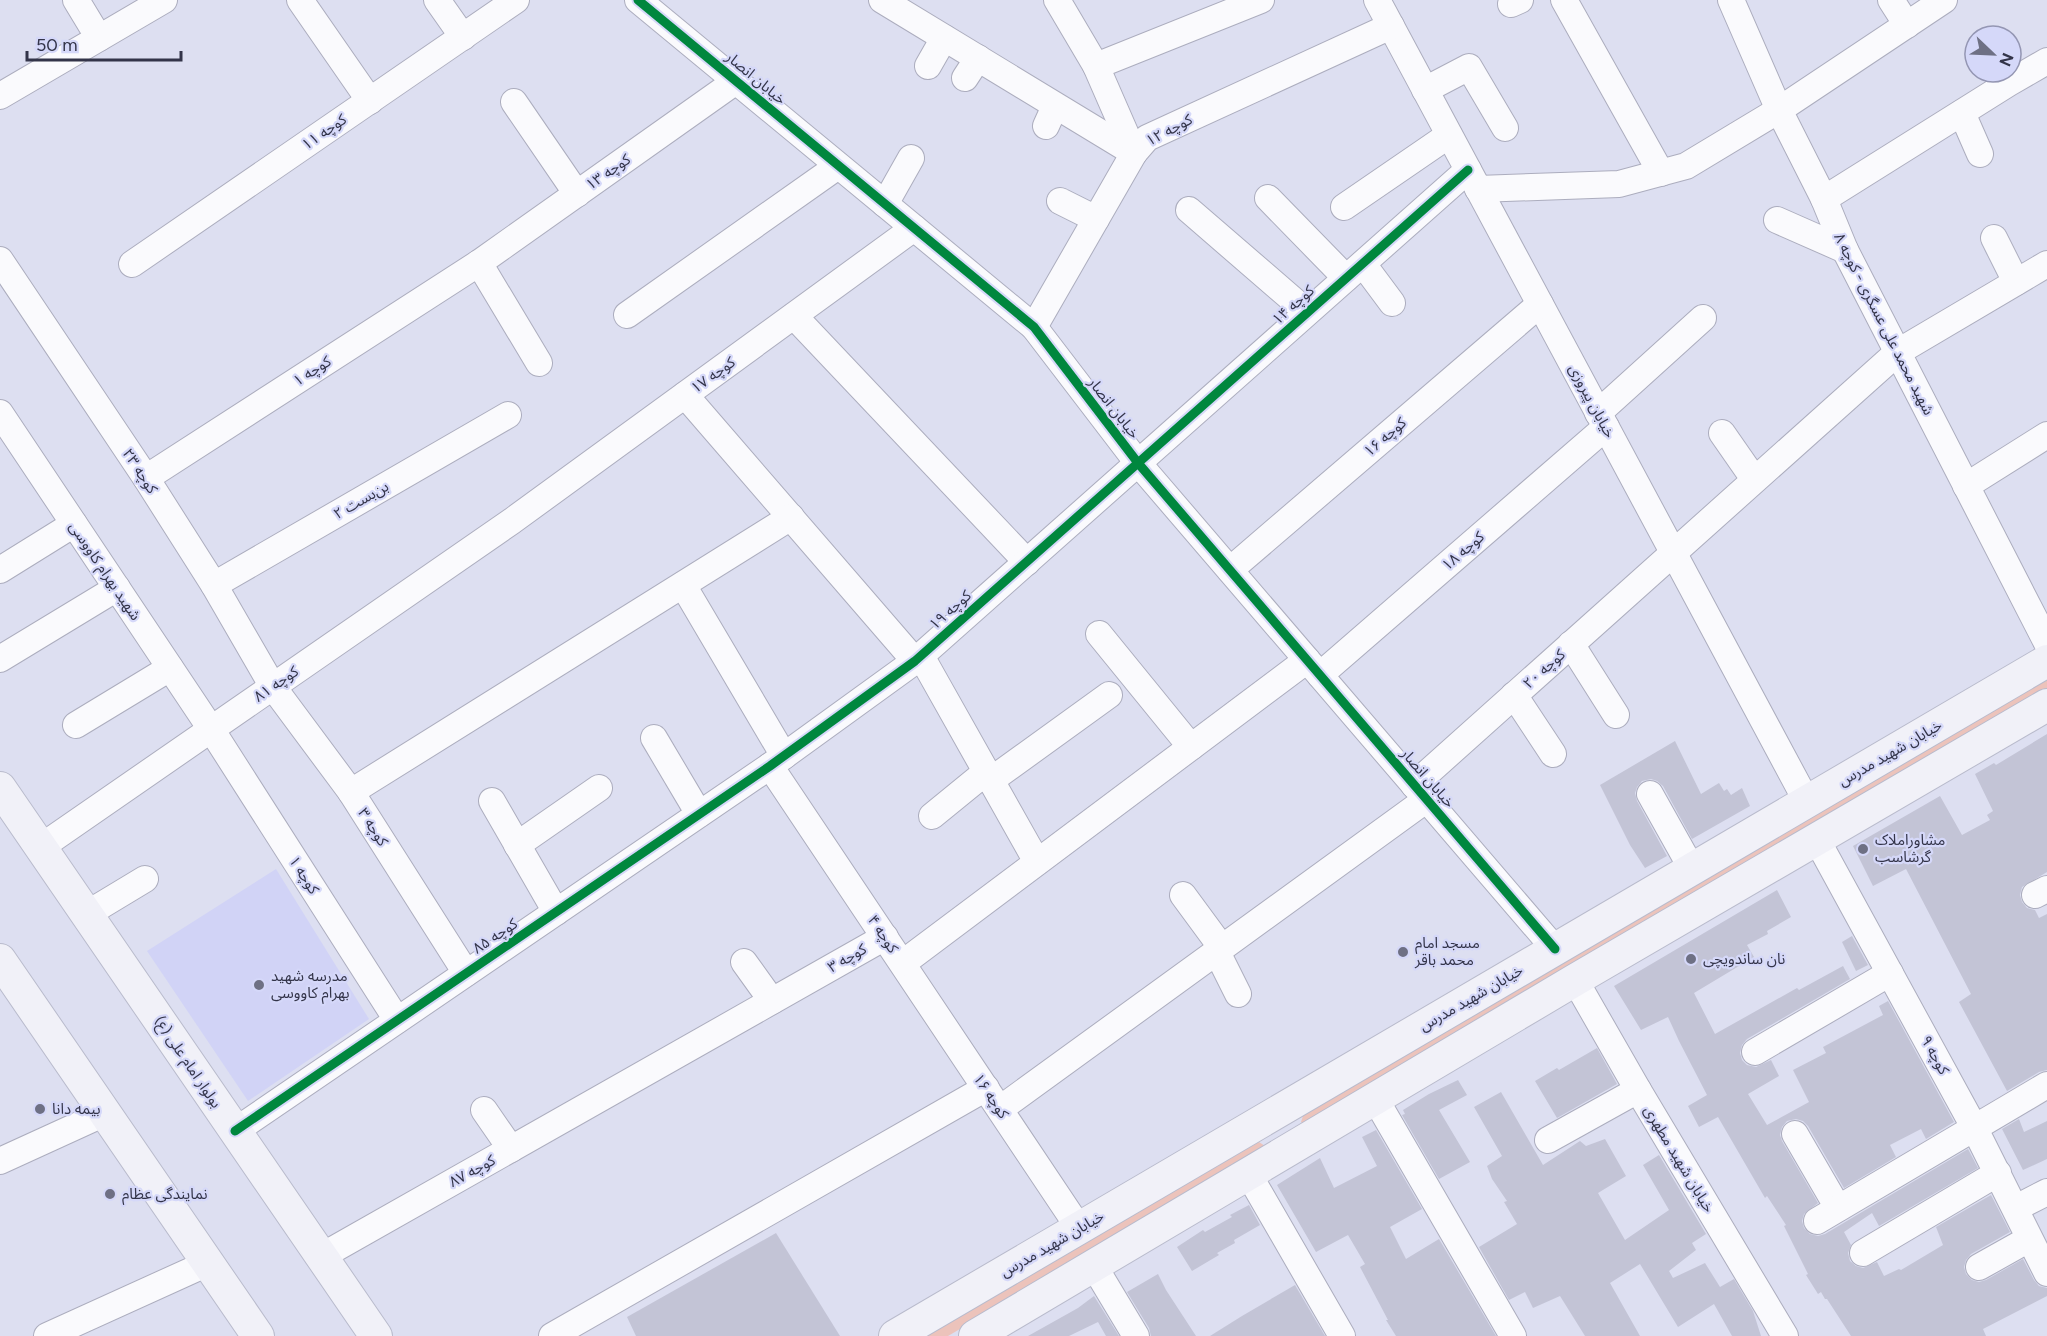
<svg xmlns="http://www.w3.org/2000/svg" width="2047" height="1336" viewBox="0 0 2047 1336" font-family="Figtree,'Noto Sans Arabic',sans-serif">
	<rect width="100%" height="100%" fill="#dddff1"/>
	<!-- built -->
	<path fill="#d1d3f6" d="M276,869l93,150 -121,82 -101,-150z"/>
	<!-- green -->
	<g fill="#ecc3bb">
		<path d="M2047,678v12l-744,434 -2,-2 2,-6z"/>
		<path d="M1259,1142l6,4 -112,71 -205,119h-23z"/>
	</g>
	<!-- building -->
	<g fill="#c3c4d6">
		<path d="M2047,734v138l-25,15 -2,8 2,7 5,6 8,2 4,8 8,-4v156l-8,2 -32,19 -48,-89 12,-8 -65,-125 -33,17 -20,-40 87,-50 22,39 28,-15 -3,-5 6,-4 -18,-37 19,-11 2,2z"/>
		<path d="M1675,741l26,53 18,-11 5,8 3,-2 4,6 11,-7 8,18 -58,33 -29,-53 -6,-5 -6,-2 -9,2 -5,6 -2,6 2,8 30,55 -22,12 -15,-23 -30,-60z"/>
		<path d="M1777,890l14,27 -24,14 1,3 -21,11 7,12 -60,36 21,41 82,-46 2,2 44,-24 7,13 -103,60 -5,6 -2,8 2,7 5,5 9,2 15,-7 8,16 -31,18 19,31 42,-23 -16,-32 33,-17 -3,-6 60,-32 -4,-9 9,-5 66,121 -28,17 -5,-10 -31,16 6,12 -52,31 -36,-62 -5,-5 -7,-2 -9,2 -5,6 -2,8 2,6 36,62 -14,11 -2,7 2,7 6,6 8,2 7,-2 143,-85 10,19 -99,58 -7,-13 -28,19 7,13 -3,8 2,8 6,5 7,2 14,-6 7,14 15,-7 2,1 42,-25 -7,-18 55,-32 19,37 -39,22 -5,6 -2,7 2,7 6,6 7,2 7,-2 37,-21 11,21 5,6 8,2v8l-64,33 3,7h-135l-24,-37h-2l-4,-7 -3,2 -12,-19 2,-1 -24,-48 2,-1 -19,-29 -2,2 -47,-81 -19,10 -11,-21 19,-11 -28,-54 -11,-24 -27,13 -27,-44z"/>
		<path d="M1852,936l16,29 -12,6 -14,-29z"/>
		<path d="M1597,1048l20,36 -60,34 -22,-37 22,-13 2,2z"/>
		<path d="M1458,1080l9,15 -28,15 31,52 -31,17 -37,-64 3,-1 -2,-4 26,-16z"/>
		<path d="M1501,1092l42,73 37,-24 6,5 19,-7 21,37 -28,17 27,47 44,-30 -26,-45 16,-10 47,79 -14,9 4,7 -27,21 4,7 32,-15 15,24 14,-8 19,32 8,25h-29l-18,-32 -36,23 -38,-63 -30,19 30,53h-55l-25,-40 -27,12 -8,-16 -16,8 -30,-53 38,-23 -13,-22 3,-1 -15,-22 -5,-13 15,-10 -28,-49z"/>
		<path d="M2019,1119l5,13 23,-11v38l-24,11 -21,-41z"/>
		<path d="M1376,1130l46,79 -32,18 16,32 33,-20 57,97h-100l-10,-16h2l-28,-53 5,-3 -17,-29 -32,17 -39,-67 43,-27 14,30 43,-22 -15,-29z"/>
		<path d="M1249,1205l11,20 -26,15 1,3 -18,10 2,2 -27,16 -15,-24 26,-17 2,2 27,-15 -2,-2z"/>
		<path d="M776,1233l64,103h-204l-9,-19z"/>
		<path d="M1158,1274l8,16 30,46h-45l-2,-8 -22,-36z"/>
		<path d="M1295,1285l30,51h-115l32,-20z"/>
		<path d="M1094,1296l25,40h-13l-8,-14 -29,14h-41l50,-28z"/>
	</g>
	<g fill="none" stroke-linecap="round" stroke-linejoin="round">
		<!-- minor casing -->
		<g stroke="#acadbe" stroke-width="28">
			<g id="minor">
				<path d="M76,0l23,38"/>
				<path d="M300,0l70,101"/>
				<path d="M437,0l26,37"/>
				<path d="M638,0l396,327 104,136 417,486"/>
				<path d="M882,0l252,153"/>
				<path d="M1057,0l39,66 38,87"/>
				<path d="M1377,0l430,802"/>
				<path d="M1564,0l97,173"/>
				<path d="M1731,0l48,110 45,89 21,51 202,393"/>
				<path d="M1891,0l16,25"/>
				<path d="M1511,4l9,-4"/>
				<path d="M928,66l16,-28"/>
				<path d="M1096,66l165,-66"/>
				<path d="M965,78l13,-20"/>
				<path d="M1425,90l44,-23 36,61"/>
				<path d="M0,96l164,-96"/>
				<path d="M514,102l63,92"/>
				<path d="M1962,113l18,41"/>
				<path d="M1046,126l9,-20"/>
				<path d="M1478,189l141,-5 67,-18 93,-56 165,-110"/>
				<path d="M1268,198l78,80"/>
				<path d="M1824,199l185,-116 38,-22"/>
				<path d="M1060,201l36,18"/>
				<path d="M885,204l26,-46"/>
				<path d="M1344,207l105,-72"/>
				<path d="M1189,210l118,102"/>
				<path d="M1777,220l68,30"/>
				<path d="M1994,238l22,44"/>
				<path d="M0,260l146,218 68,107 59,102 78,105 115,181"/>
				<path d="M479,263l60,100"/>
				<path d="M132,264l384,-264"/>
				<path d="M1363,264l29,39"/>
				<path d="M627,315l211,-149"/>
				<path d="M794,316l233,246"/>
				<path d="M1034,327l100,-174 13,-15 244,-112"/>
				<path d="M685,395l230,266"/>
				<path d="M0,413l211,316 186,291"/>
				<path d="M1598,413l105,-95"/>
				<path d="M1722,433l32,46"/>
				<path d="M146,478l333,-215 257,-182"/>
				<path d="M1966,486l81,-51"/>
				<path d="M0,570l74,-46"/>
				<path d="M1230,570l310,-266"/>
				<path d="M214,585l294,-170"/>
				<path d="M683,585l101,171"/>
				<path d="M1099,634l92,113"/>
				<path d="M1571,644l45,71"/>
				<path d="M921,656l116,206"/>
				<path d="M0,659l117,-71"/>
				<path d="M1320,675l286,-248"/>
				<path d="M1514,695l39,59"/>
				<path d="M76,725l94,-57"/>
				<path d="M654,738l45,76"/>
				<path d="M770,766l309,462"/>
				<path d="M990,781l119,-86"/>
				<path d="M1414,785l484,-433 149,-88"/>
				<path d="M351,792l440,-275"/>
				<path d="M1650,794l42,75"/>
				<path d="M492,801l64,111"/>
				<path d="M932,816l54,-44"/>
				<path d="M1817,840l157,287 73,146"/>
				<path d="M517,845l82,-57"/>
				<path d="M41,847l471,-326 402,-293"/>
				<path d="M1183,895l39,53"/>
				<path d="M2035,895l12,-6"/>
				<path d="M87,914l58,-35"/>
				<path d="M1217,952l21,42"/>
				<path d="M744,962l28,39"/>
				<path d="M903,963l404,-303"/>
				<path d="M1575,980l63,110 147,246"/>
				<path d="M1755,1052l135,-79"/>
				<path d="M1376,1100l137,236"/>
				<path d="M1000,1109l427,-310"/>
				<path d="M484,1110l27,39"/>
				<path d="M235,1131l535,-365 145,-105 553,-491"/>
				<path d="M1795,1134l43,74"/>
				<path d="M1548,1140l90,-50"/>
				<path d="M0,1161l105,-48"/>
				<path d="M1249,1175l93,161"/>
				<path d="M2016,1208l31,-16"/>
				<path d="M1817,1221l230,-136"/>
				<path d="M1863,1253l135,-80"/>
				<path d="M322,1256l563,-319"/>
				<path d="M1094,1266l42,70"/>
				<path d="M1979,1267l50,-28"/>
				<path d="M47,1336l161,-73"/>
				<path d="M552,1336l434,-248"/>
			</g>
		</g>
		<!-- major casing -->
		<g stroke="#b9bbcc" stroke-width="34">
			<g id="major">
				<path d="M0,788l376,548"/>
				<path d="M0,960l258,376"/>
				<path d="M895,1336l1152,-675"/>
				<path d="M975,1336l600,-356 472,-275"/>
			</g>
		</g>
		<!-- minor -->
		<use href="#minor" stroke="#fafafd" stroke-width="26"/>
		<!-- major -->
		<use href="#major" stroke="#f1f1f8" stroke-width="32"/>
		<!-- cycleway casing -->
		<g stroke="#d5d8f9" stroke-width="13">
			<g id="cycleway">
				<path d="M638,0l396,327 104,136 417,486"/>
				<path d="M235,1131l535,-365 145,-105 553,-491"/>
			</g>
		</g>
		<!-- cycleway -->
		<use href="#cycleway" stroke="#00873e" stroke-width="9"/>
	</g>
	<!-- markers -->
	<g fill="#6e7084" stroke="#d5d8f9" stroke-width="2">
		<circle cx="1863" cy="849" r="6"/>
		<circle cx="1403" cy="952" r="6"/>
		<circle cx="1691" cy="959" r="6"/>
		<circle cx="259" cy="985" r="6"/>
		<circle cx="40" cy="1109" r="6"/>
		<circle cx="110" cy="1194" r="6"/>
	</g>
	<g text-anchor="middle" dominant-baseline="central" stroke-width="4.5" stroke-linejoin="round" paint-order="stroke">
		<!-- street labels -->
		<g font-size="15" fill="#333449" stroke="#d5d8f9">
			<text transform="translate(756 78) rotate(40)">خیابان انصار</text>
			<text transform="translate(1169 130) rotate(-28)">کوچه ۱۲</text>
			<text transform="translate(324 132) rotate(-35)">کوچه ۱۱</text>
			<text transform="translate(608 172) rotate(-35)">کوچه ۱۳</text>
			<text transform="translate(1293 305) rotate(-42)">کوچه ۱۴</text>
			<text transform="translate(1884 324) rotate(63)">شهید محمد علی عسگری - کوچه ۸</text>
			<text transform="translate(312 371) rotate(-33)">کوچه ۱</text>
			<text transform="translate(713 375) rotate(-36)">کوچه ۱۷</text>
			<text transform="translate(1592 401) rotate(62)">خیابان پیروزی</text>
			<text transform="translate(1114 408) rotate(52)">خیابان انصار</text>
			<text transform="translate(1385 437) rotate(-41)">کوچه ۱۶</text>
			<text transform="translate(140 471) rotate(57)">کوچه ۲۳</text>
			<text transform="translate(361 500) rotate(-30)">بن‌بست ۲</text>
			<text transform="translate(1463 551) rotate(-41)">کوچه ۱۸</text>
			<text transform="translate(105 571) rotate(56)">شهید بهرام کاووسی</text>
			<text transform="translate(950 610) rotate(-42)">کوچه ۱۹</text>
			<text transform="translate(1544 669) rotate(-42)">کوچه ۲۰</text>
			<text transform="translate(276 684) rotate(-35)">کوچه ۸۱</text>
			<text transform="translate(1890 753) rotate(-30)">خیابان شهید مدرس</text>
			<text transform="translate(1428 778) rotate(49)">خیابان انصار</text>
			<text transform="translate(373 827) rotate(57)">کوچه ۳</text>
			<text transform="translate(304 875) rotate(57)">کوچه ۱</text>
			<text transform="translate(883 934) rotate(56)">کوچه ۴</text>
			<text transform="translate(495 936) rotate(-34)">کوچه ۸۵</text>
			<text transform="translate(847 958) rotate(-30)">کوچه ۳</text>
			<text transform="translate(1471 998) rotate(-30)">خیابان شهید مدرس</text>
			<text transform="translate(1935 1055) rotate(61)">کوچه ۹</text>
			<text transform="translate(188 1062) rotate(56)">بولوار امام علی (ع)</text>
			<text transform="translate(991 1096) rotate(56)">کوچه ۱۶</text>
			<text transform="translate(1679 1159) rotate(59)">خیابان شهید مطهری</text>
			<text transform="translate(472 1171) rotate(-29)">کوچه ۸۷</text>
			<text transform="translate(1052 1244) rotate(-30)">خیابان شهید مدرس</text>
		</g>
		<!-- poi labels -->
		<g font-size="15" fill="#333449" stroke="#d5d8f9" text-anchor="start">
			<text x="1875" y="840">مشاوراملاک<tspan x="1875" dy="17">گرشاسب</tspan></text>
			<text x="1415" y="943">مسجد امام<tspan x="1415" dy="17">محمد باقر</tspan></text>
			<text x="1703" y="959">نان ساندویچی</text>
			<text x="271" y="976">مدرسه شهید<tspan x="271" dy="17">بهرام کاووسی</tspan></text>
			<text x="52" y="1109">بیمه دانا</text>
			<text x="122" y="1194">نمایندگی عظام</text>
		</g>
	</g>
	<!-- north arrow -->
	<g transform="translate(1993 54) rotate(113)"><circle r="28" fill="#d5d8f9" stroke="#9496b3" stroke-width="1.5"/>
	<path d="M0-4.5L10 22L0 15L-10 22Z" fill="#6e7084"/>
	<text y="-9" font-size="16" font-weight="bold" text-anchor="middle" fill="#333449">N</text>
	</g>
	<!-- scale -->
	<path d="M27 51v9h154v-9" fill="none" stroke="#333449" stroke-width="3"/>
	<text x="36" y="51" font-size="18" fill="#333449" stroke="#d5d8f9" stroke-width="4.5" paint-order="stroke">50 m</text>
</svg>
